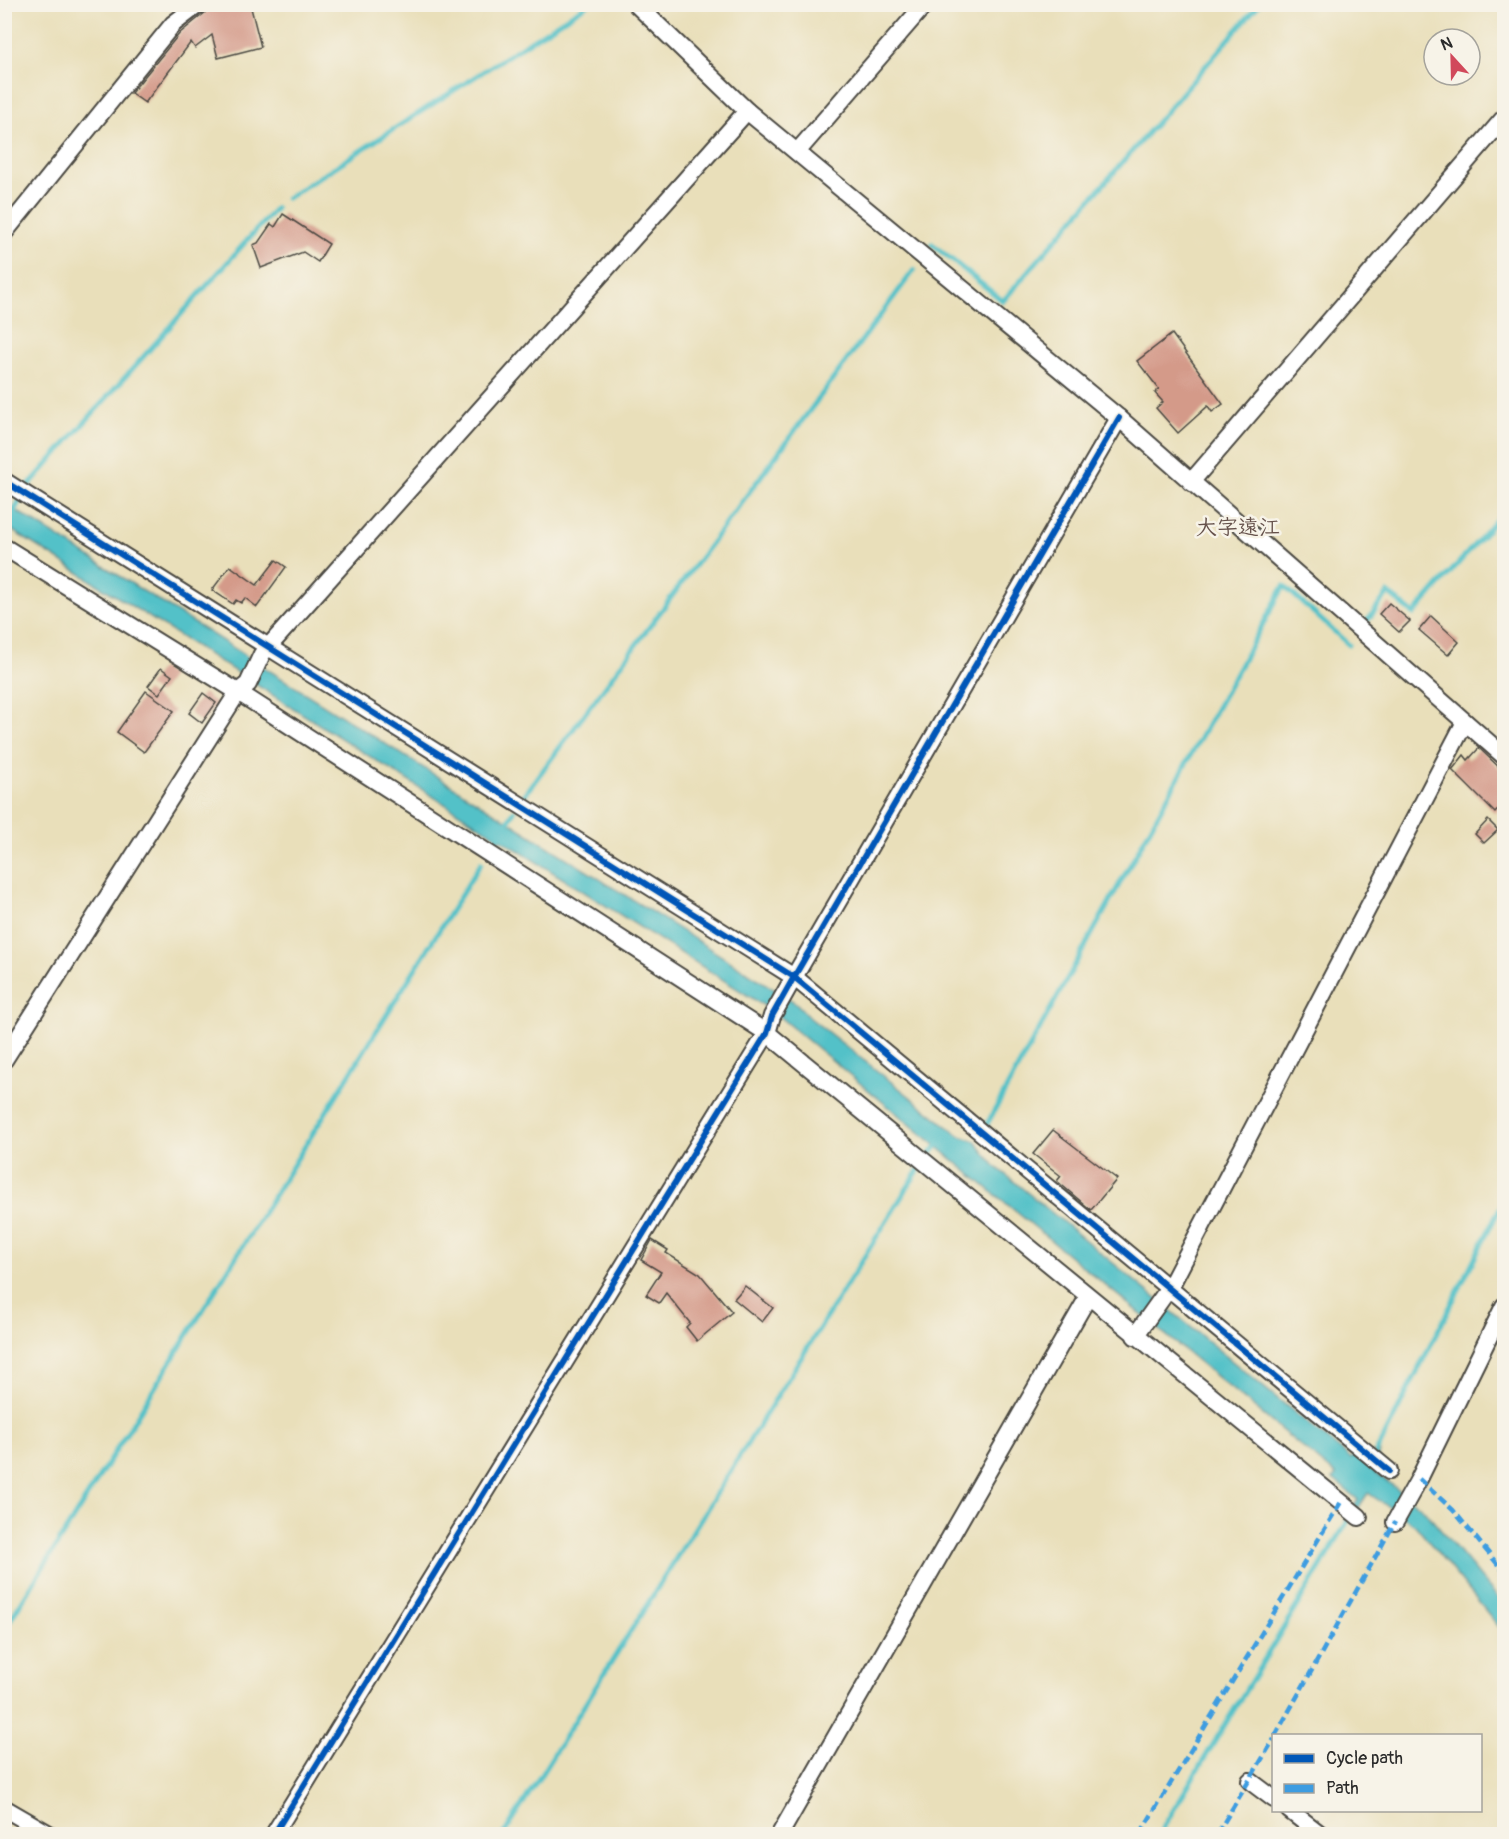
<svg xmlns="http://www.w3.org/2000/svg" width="1509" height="1839" viewBox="0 0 1509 1839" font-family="Pangolin,'Klee One',sans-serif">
	<rect width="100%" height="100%" fill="#f7f3e8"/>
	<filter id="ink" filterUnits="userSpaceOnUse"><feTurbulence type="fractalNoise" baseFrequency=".0167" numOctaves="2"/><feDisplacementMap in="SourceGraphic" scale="12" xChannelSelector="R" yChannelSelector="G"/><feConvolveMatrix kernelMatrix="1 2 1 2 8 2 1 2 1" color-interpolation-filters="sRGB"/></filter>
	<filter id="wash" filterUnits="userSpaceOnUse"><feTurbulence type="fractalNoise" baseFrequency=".008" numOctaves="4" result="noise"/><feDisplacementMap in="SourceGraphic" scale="24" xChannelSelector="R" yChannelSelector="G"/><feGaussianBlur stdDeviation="1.35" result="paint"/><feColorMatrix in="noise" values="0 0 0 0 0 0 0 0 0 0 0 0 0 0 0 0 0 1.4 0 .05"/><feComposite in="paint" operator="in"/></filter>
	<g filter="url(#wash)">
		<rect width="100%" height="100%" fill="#e9dfba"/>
		<!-- water -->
		<path fill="#53c1c8" stroke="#3f767a" stroke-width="1.5" d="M4,503l792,500 14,15 150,118 15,5 19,24 357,294 3,-4 11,9 11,-14 4,3 -10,15 53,41 81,96v28l-89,-108 -47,-32 -19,29 -4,-2 13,-20 -25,-21 3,-4 -565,-465 -766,-484z"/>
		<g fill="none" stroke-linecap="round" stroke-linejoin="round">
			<!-- stream -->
			<g stroke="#53c1c8" stroke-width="5">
				<path d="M287,198l301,-194"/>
				<path d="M932,244l71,57 256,-297"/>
				<path d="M28,486l248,-278"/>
				<path d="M12,515l8,-15"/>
				<path d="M1367,621l21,-28 26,21 90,-103"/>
				<path d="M523,797l391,-527"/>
				<path d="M506,825l8,-14"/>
				<path d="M494,844l7,-11"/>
				<path d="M986,1126l298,-540 65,59"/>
				<path d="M928,1157l12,-15"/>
				<path d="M1375,1455l129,-255"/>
				<path d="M4,1630l477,-767"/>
				<path d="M504,1834l415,-665"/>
				<path d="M1159,1834l192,-318"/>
			</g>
		</g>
		<g id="blocks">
			<!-- building -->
			<g fill="#d49a89">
				<path d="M216,4h34l11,43 -43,11 -6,-23 -17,13 -4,-6 -46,61 -14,-10 49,-60z"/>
				<path d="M283,214l46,30 -11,18 -15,-10 -42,16 -8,-23 5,-2 13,-19 4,3z"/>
				<path d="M1172,334l51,70 -11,8 -4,-6 -30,27 -22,-25 7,-6 -8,-9 4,-4 -22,-28z"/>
				<path d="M276,560l10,7 -29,40 -12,-9 -4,5 -5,-3 -3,4 -21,-14 18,-24 27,19z"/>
				<path d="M1389,603l21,18 -11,11 -20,-18z"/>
				<path d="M1431,616l28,26 -11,13 -29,-25z"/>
				<path d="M161,668l11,8 -13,18 -11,-8z"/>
				<path d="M146,691l28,20 -30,41 -27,-20z"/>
				<path d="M203,693l13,10 -14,20 -13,-10z"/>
				<path d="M1479,748l25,24v31l-9,10 -43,-43 12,-15 4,5z"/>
				<path d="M1488,820l10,10 -14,13 -9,-9z"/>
				<path d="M1053,1130l64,49 -26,31 -34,-29 4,-5 -28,-22z"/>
				<path d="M652,1240l16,10 -2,3 34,21 32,38 -35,29 -11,-14 4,-4 -24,-30 -7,10 -13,-8 15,-23 -20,-12z"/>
				<path d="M745,1286l28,22 -11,14 -28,-23z"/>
			</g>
		</g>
	</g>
	<g filter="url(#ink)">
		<use href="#blocks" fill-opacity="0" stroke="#484640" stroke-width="1.5"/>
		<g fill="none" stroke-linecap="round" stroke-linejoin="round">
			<!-- minor casing -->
			<g stroke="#484640" stroke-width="20">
				<g id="minor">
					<path d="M636,4l111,107 372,307 385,338"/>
					<path d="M797,152l128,-148"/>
					<path d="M4,233l169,-209 26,-20"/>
					<path d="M4,481l790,496 595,494"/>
					<path d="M1191,482l313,-364"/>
					<path d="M4,547l234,145 529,341 592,484"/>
					<path d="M4,1060l234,-368 10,-8 14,-30 485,-543"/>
					<path d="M1135,1336l35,-49 295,-565"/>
					<path d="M1395,1522l24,-43 85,-173"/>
					<path d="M1250,1781l24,18"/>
					<path d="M4,1808l45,26"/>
					<path d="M1289,1810l31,24"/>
					<path d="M274,1834l493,-801 5,-17 22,-39 325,-559"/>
					<path d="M780,1834l308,-537"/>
				</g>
			</g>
			<!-- minor -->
			<use href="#minor" stroke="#fff" stroke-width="16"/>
			<!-- quiet -->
			<g stroke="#3d9ce1" stroke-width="4.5" stroke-dasharray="9 4.5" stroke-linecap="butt">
				<path d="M1419,1479l34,31 51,62"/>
				<path d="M1275,1736l120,-214"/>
				<path d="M1140,1834l201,-332"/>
				<path d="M1217,1834l57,-95"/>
			</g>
			<!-- cycleway casing -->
			<g stroke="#f7f3e8" stroke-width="10">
				<g id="cycleway">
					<path d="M4,481l790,496 595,494"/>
					<path d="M274,1834l493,-801 5,-17 22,-39 325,-559"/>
				</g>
			</g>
			<!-- cycleway -->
			<use href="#cycleway" stroke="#0057b8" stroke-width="6"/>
		</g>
	</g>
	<g text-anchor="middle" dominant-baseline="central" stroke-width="5" stroke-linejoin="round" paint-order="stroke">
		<!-- quarter labels -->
		<g font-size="21" font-weight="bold" fill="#66524c" stroke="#f7f3e8">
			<text x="1238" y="527">大字遠江</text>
		</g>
	</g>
	<!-- margin -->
	<rect width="1509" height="1839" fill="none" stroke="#f7f3e8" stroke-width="24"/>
	<!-- legend -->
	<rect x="1272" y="1734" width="210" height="78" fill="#f7f3e8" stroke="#a5a39c" stroke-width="1.5"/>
	<rect x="1284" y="1754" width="30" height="9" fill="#0057b8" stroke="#a5a39c" stroke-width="1.5"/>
	<text x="1326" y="1764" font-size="18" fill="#2b2b2b">Cycle path</text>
	<rect x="1284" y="1784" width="30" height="9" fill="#3d9ce1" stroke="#a5a39c" stroke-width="1.5"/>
	<text x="1326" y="1794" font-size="18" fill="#2b2b2b">Path</text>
	<!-- north arrow -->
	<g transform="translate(1452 57) rotate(338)"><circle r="28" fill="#f7f3e8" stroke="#a5a39c" stroke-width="1.5"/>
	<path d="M0-4.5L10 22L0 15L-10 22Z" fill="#d1495b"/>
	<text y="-9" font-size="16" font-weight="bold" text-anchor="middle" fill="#2b2b2b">N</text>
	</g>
</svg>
